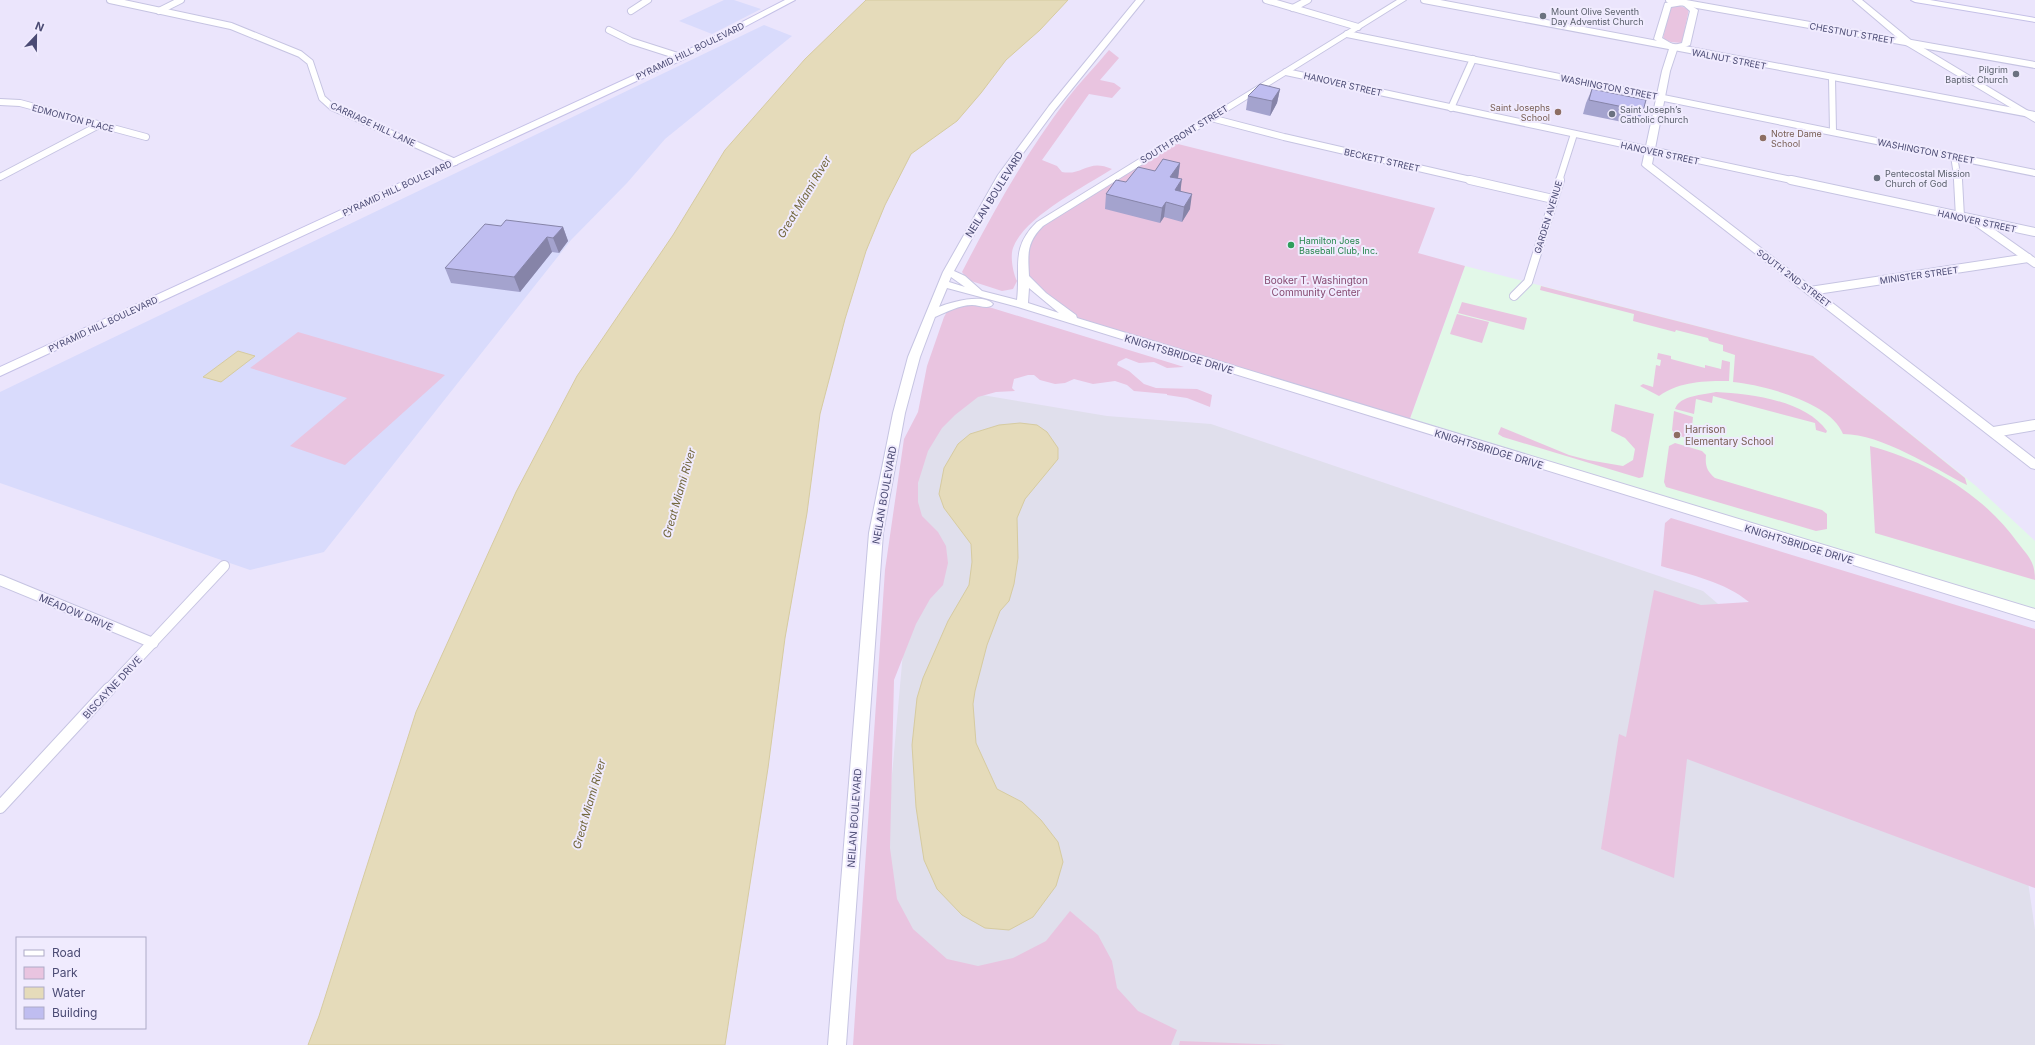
<svg xmlns="http://www.w3.org/2000/svg" width="2035" height="1045" viewBox="0 0 2035 1045" font-family="Inter,sans-serif">
	<rect width="100%" height="100%" fill="#ebe5fc"/>
	<!-- commercial -->
	<g fill="#d9dbfc">
		<path d="M724,0h10l27,9 -49,25 -33,-13z"/>
		<path d="M764,25l28,11 -127,103 -38,44 -56,57 -247,312 -74,18 -250,-87v-91z"/>
	</g>
	<!-- industrial -->
	<path fill="#e0dfec" d="M940,388l167,28 104,8 492,167 323,277 9,62v115h-981l-179,-80 48,-536z"/>
	<!-- education -->
	<path fill="#e2f8e8" d="M1465,266l348,90 163,130 59,55v74l-627,-191z"/>
	<!-- green -->
	<g fill="#e9c4e0">
		<path d="M1670,6h10l9,3 -7,34 -11,-1 -8,-3z"/>
		<path d="M1109,50l10,8 -19,22 14,3 7,5 -9,10 -23,-4 -47,66 15,6 5,6c21,4 26,-14 50,-3 -28,18 -88,48 -99,79 -3,9 0,25 4,33l-4,8 -11,2 -34,-11 -6,-8c31,-60 64,-119 105,-173 13,-17 28,-32 42,-49z"/>
		<path d="M1170,142l265,66 -17,45 47,13 -57,158 -324,-100 -53,-42 -9,-20 8,-29z"/>
		<path d="M1541,286l272,70 152,122 2,7c-34,-17 -85,-51 -124,-51 -12,-32 -80,-49 -110,-52l2,-27 -12,-4v-6l-14,-4 -1,-3 -32,-8 -1,2 -42,-11 1,-7 -94,-24z"/>
		<path d="M1462,302l65,16 -3,12 -66,-17z"/>
		<path d="M966,304h13l205,63 -17,1 -13,-6 -15,1 -13,-5 -8,4 -1,3 12,6 15,13 12,4 41,1 15,6 -2,12 -23,-9 -20,-3v-1l-33,-3 -7,-6 -12,-4 -22,3 -19,-5 -9,4 -10,1 -15,-4 -6,-5h-6l-14,4 -2,9 3,3 -19,1 -18,5 -23,18 -13,13 -14,23 -10,32v19l4,14 16,16 8,14 2,17 -5,22 -13,14 -14,25 -22,56 -4,168 7,51 16,30 34,30 31,7 35,-8 33,-17 24,-30 28,24 14,26 5,27 21,23 39,19 -6,15h-318l32,-475 19,-131 14,-27 9,-46 17,-49 4,-7z"/>
		<path d="M1457,314l32,8 -7,21 -32,-9z"/>
		<path d="M298,332l147,43 -100,90 -55,-19 57,-48 -97,-30z"/>
		<path d="M1658,353l13,3v3l34,9v-3l16,4 1,-9 8,2 -1,19c-25,0 -48,0 -70,15l-19,-10 3,-2 10,3 3,-22 4,1 1,-6 -4,-1z"/>
		<path d="M1716,392c35,2 89,8 111,39l-1,2 -10,-3 -1,-7 -102,-27 -1,7 -16,-4 -2,15 -19,-5c5,-14 28,-14 41,-17z"/>
		<path d="M1615,404l39,10 -11,63 -4,1 -136,-41 -5,-3 3,-7 68,28 19,5 35,6 10,-6 2,-11 -10,-11 -14,-7z"/>
		<path d="M1674,411l19,6 -2,19 17,5v3l-32,-9 -4,-5z"/>
		<path d="M1675,443l27,8 4,4c-1,11 1,16 9,23l107,32 5,4v15l-11,2 -150,-44 -2,-5 5,-36z"/>
		<path d="M1870,446c57,15 114,49 148,97 11,14 17,19 17,37l-160,-47z"/>
		<path d="M1671,518l364,111v259l-348,-129 -13,119 -73,-29 18,-115 7,3 28,-147 47,15 48,-3c-24,-20 -58,-27 -88,-36l4,-43z"/>
		<path d="M1180,1041l107,4h-108z"/>
	</g>
	<!-- water -->
	<g fill="#e5dbba" stroke="#d6cba0">
		<path d="M866,0h202l-28,30 -34,30 -25,33 -24,28 -46,33 -26,51 -19,46 -21,68 -25,95 -13,99 -22,125 -17,130 -43,277h-417l11,-29 97,-304 100,-220 61,-116 96,-141 52,-85 80,-91z"/>
		<path d="M238,351l17,5 -34,26 -18,-5z"/>
		<path d="M1020,423l17,2 10,7 11,16v11l-33,40 -8,19 1,40 -4,26 -5,17 -9,10 -13,34 -12,46 -2,13 3,39 21,46 25,13 19,18 17,22 5,20 -7,24 -23,31 -24,13 -24,-2 -23,-13 -25,-26 -13,-29 -4,-26 -4,-27 -4,-62 5,-47 6,-20 25,-57 21,-36 3,-23 -1,-18 -27,-36 -5,-14 5,-26 14,-24 12,-10 29,-9z"/>
	</g>
	<g fill="none" stroke-linecap="round" stroke-linejoin="round">
		<!-- minor-far3 casing -->
		<g stroke="#c6c4e2" stroke-width="8">
			<g id="minor-far3">
				<path d="M110,0l121,26 69,28 10,8 12,36 10,9 123,55"/>
				<path d="M1266,0l92,27"/>
				<path d="M1424,0l611,115"/>
				<path d="M1669,0l366,65"/>
				<path d="M1293,8l15,-8"/>
				<path d="M159,11l22,-11"/>
				<path d="M631,11l17,-11"/>
				<path d="M609,30l22,11 50,16"/>
				<path d="M1347,34l688,139"/>
				<path d="M1286,72l510,109"/>
				<path d="M1832,78l1,54"/>
				<path d="M0,102l20,1 126,34"/>
				<path d="M1451,108l22,-49"/>
				<path d="M1211,118l73,19 191,44"/>
				<path d="M1954,156l4,25"/>
				<path d="M0,177l99,-52"/>
				<path d="M1559,181l15,-47"/>
			</g>
		</g>
		<!-- minor-far2 casing -->
		<g stroke="#c6c4e2" stroke-width="10">
			<g id="minor-far2">
				<path d="M1470,180l83,19"/>
				<path d="M1791,180l244,52"/>
				<path d="M1958,180l2,37"/>
				<path d="M1977,222l58,41"/>
				<path d="M1810,291l218,-33"/>
				<path d="M1514,296l14,-14 32,-102"/>
			</g>
		</g>
		<!-- minor-far1 casing -->
		<g stroke="#c6c4e2" stroke-width="12">
			<g id="minor-far1">
				<path d="M1994,432l41,-7"/>
				<path d="M0,580l153,63"/>
				<path d="M108,690l116,-124"/>
			</g>
		</g>
		<!-- minor casing -->
		<g stroke="#c6c4e2" stroke-width="14">
			<path id="minor" d="M0,807l109,-118"/>
		</g>
		<!-- tertiary casing -->
		<g stroke="#c6c4e2" stroke-width="2">
			<g id="tertiary">
				<path d="M1136,0h8l-89,110 -48,65 -53,96 11,5 17,15 35,9c4,-33 -7,-52 20,-78l360,-222h9l-363,226c-17,17 -15,28 -14,50l17,17 30,22 1,3 958,291v12l-1017,-314 -71,-19 -8,19c12,-5 45,-14 54,-3 -4,6 -14,1 -21,1 -13,0 -25,7 -37,12l-15,40 -15,56 -22,120 -37,512h-18l41,-512 24,-120 15,-56 35,-85 55,-97 51,-69zM951,277l14,10 -16,-5zM1029,288l30,25 -31,-10z"/>
				<path d="M1853,0h9l50,41 123,74v7l-129,-77z"/>
				<path d="M1684,1l14,9 -8,35 -13,5 -7,21 -18,93 383,295v10l-4,-1 -387,-301 -2,-2 20,-94 7,-22 -15,-10 11,-36zM1683,5l7,6 -8,32 -8,2 -12,-7 9,-31z"/>
			</g>
		</g>
		<!-- secondary casing -->
		<g stroke="#c5c1e7" stroke-width="2">
			<g id="secondary">
				<path d="M785,0h10l-111,59 -684,317v-9l678,-312z"/>
				<path d="M1911,0h19l105,18v4l-120,-20z"/>
			</g>
		</g>
		<!-- minor-far3 -->
		<use href="#minor-far3" stroke="#fff" stroke-width="6"/>
		<!-- minor-far2 -->
		<use href="#minor-far2" stroke="#fff" stroke-width="8"/>
		<!-- minor-far1 -->
		<use href="#minor-far1" stroke="#fff" stroke-width="10"/>
		<!-- minor -->
		<use href="#minor" stroke="#fff" stroke-width="12"/>
		<!-- tertiary -->
		<use href="#tertiary" fill="#fff" fill-rule="evenodd"/>
		<!-- secondary -->
		<use href="#secondary" fill="#fff" fill-rule="evenodd"/>
	</g>
	<!-- wall -->
	<g fill="#a4a3ce">
		<path d="M1280,89l-3,14 -7,13 -24,-6 2,-14z"/>
		<path d="M1592,89l51,22 -6,14 -54,-11 3,-11z"/>
		<path d="M1180,163l-2,15 3,13 9,18 -8,13 -18,-5 -4,6 -55,-14 1,-15 20,-12 29,-11z"/>
		<path d="M501,226l62,1 5,14 -9,12 -7,-1 -32,40 -69,-9 -6,-15z"/>
	</g>
	<!-- shaded-wall -->
	<g fill="#8684a8">
		<path d="M1280,89l-3,14 -7,13 2,-15z"/>
		<path d="M1180,163l-2,15 -9,13 1,-14z"/>
		<path d="M1182,179l-2,15 -7,11 2,-15z"/>
		<path d="M1192,194l-2,15 -8,13 2,-15z"/>
		<path d="M1166,202l-2,15 -4,6 2,-15z"/>
		<path d="M563,227l5,14 -9,12 -6,-15z"/>
		<path d="M547,237l5,15 -32,40 -6,-15z"/>
	</g>
	<!-- building -->
	<g fill="#bfbdf0" stroke="#8684a8">
		<path d="M1260,84l20,5 -8,12 -24,-5z"/>
		<path d="M1592,89l54,11 -3,11 -54,-11z"/>
		<path d="M1163,159l17,4 -10,14 12,2 -7,11 17,4 -8,13 -18,-5 -4,6 -56,-14 10,-14 10,2 12,-15 17,4z"/>
		<path d="M506,220l57,7 -10,11 -6,-1 -33,40 -69,-9 40,-44 16,2z"/>
	</g>
	<!-- markers -->
	<g fill="#6b7280" stroke="#f0ebfe" stroke-width="1.5">
		<circle cx="1543" cy="16" r="4"/>
		<circle cx="2016" cy="74" r="4"/>
		<circle cx="1612" cy="114" r="4"/>
		<circle cx="1877" cy="178" r="4"/>
	</g>
	<g fill="#8d6e63" stroke="#f0ebfe" stroke-width="1.5">
		<circle cx="1558" cy="112" r="4"/>
		<circle cx="1763" cy="138" r="4"/>
		<circle cx="1677" cy="435" r="4"/>
	</g>
	<circle fill="#2e9e5b" stroke="#f0ebfe" stroke-width="1.5" cx="1291" cy="245" r="4"/>
	<g text-anchor="middle" dominant-baseline="central" stroke-width="4" stroke-linejoin="round" paint-order="stroke">
		<!-- far-worship labels -->
		<g font-size="9" fill="#5b616d" stroke="#f0ebfe" text-anchor="start">
			<text x="1551" y="11">Mount Olive Seventh<tspan x="1551" dy="10">Day Adventist Church</tspan></text>
			<text x="2008" y="69" text-anchor="end">Pilgrim<tspan x="2008" dy="10">Baptist Church</tspan></text>
			<text x="1620" y="109">Saint Joseph’s<tspan x="1620" dy="10">Catholic Church</tspan></text>
			<text x="1885" y="173">Pentecostal Mission<tspan x="1885" dy="10">Church of God</tspan></text>
		</g>
		<!-- far-street labels -->
		<g font-size="9" fill="#4b4b74" stroke="#f0ebfe">
			<text transform="translate(1852 33) rotate(10)">CHESTNUT STREET</text>
			<text transform="translate(690 51) rotate(-26)">PYRAMID HILL BOULEVARD</text>
			<text transform="translate(1729 59) rotate(11)">WALNUT STREET</text>
			<text transform="translate(1343 84) rotate(13)">HANOVER STREET</text>
			<text transform="translate(1609 87) rotate(11)">WASHINGTON STREET</text>
			<text transform="translate(73 118) rotate(15)">EDMONTON PLACE</text>
			<text transform="translate(373 124) rotate(25)">CARRIAGE HILL LANE</text>
			<text transform="translate(1184 134) rotate(-32)">SOUTH FRONT STREET</text>
			<text transform="translate(1926 151) rotate(11)">WASHINGTON STREET</text>
			<text transform="translate(1660 153) rotate(12)">HANOVER STREET</text>
			<text transform="translate(1382 160) rotate(13)">BECKETT STREET</text>
			<text transform="translate(397 188) rotate(-25)">PYRAMID HILL BOULEVARD</text>
			<text transform="translate(1548 217) rotate(-73)">GARDEN AVENUE</text>
			<text transform="translate(1977 221) rotate(12)">HANOVER STREET</text>
			<text transform="translate(1919 275) rotate(-8)">MINISTER STREET</text>
			<text transform="translate(1794 278) rotate(37)">SOUTH 2ND STREET</text>
			<text transform="translate(103 324) rotate(-25)">PYRAMID HILL BOULEVARD</text>
		</g>
		<!-- far-education labels -->
		<g font-size="9" fill="#785e54" stroke="#f0ebfe" text-anchor="end">
			<text x="1550" y="107">Saint Josephs<tspan x="1550" dy="10">School</tspan></text>
			<text x="1771" y="133" text-anchor="start">Notre Dame<tspan x="1771" dy="10">School</tspan></text>
		</g>
		<!-- far-leisure labels -->
		<g font-size="9" fill="#27864d" stroke="#f0ebfe" text-anchor="start">
			<text x="1299" y="240">Hamilton Joes<tspan x="1299" dy="10">Baseball Club, Inc.</tspan></text>
		</g>
		<!-- street labels -->
		<g font-size="10" fill="#4b4b74" stroke="#f0ebfe">
			<text transform="translate(994 194) rotate(-58)">NEILAN BOULEVARD</text>
			<text transform="translate(1179 354) rotate(17)">KNIGHTSBRIDGE DRIVE</text>
			<text transform="translate(1489 449) rotate(17)">KNIGHTSBRIDGE DRIVE</text>
			<text transform="translate(884 495) rotate(-80)">NEILAN BOULEVARD</text>
			<text transform="translate(1799 544) rotate(17)">KNIGHTSBRIDGE DRIVE</text>
			<text transform="translate(76 612) rotate(23)">MEADOW DRIVE</text>
			<text transform="translate(112 687) rotate(-47)">BISCAYNE DRIVE</text>
			<text transform="translate(854 818) rotate(-86)">NEILAN BOULEVARD</text>
		</g>
		<!-- park labels -->
		<g font-size="10" fill="#854970" stroke="#f0ebfe">
			<text x="1316" y="280">Booker T. Washington<tspan x="1316" dy="12">Community Center</tspan></text>
		</g>
		<!-- education labels -->
		<g font-size="10" fill="#785e54" stroke="#f0ebfe" text-anchor="start">
			<text x="1685" y="429">Harrison<tspan x="1685" dy="12">Elementary School</tspan></text>
		</g>
		<!-- water labels -->
		<g font-size="11" font-style="italic" fill="#72673c" stroke="#f0ebfe">
			<text transform="translate(804 197) rotate(-59)">Great Miami River</text>
			<text transform="translate(679 493) rotate(-74)">Great Miami River</text>
			<text transform="translate(589 804) rotate(-74)">Great Miami River</text>
		</g>
	</g>
	<!-- legend -->
	<rect x="16" y="937" width="130" height="92" fill="#f0ebfe" stroke="#aeabc7"/>
	<rect x="24" y="950" width="20" height="6" fill="#ffffff" stroke="#aeabc7"/>
	<text x="52" y="957" font-size="12" fill="#4b4b74">Road</text>
	<rect x="24" y="967" width="20" height="12" fill="#e9c4e0" stroke="#aeabc7"/>
	<text x="52" y="977" font-size="12" fill="#4b4b74">Park</text>
	<rect x="24" y="987" width="20" height="12" fill="#e5dbba" stroke="#aeabc7"/>
	<text x="52" y="997" font-size="12" fill="#4b4b74">Water</text>
	<rect x="24" y="1007" width="20" height="12" fill="#bfbdf0" stroke="#aeabc7"/>
	<text x="52" y="1017" font-size="12" fill="#4b4b74">Building</text>
	<!-- north arrow -->
	<g transform="translate(36 36) rotate(22)" stroke="#f0ebfe" stroke-width="3" paint-order="stroke">
	<path d="M0-3L7 15L0 10L-7 15Z" fill="#4b4b74"/>
	<text y="-6" font-size="11" font-weight="bold" text-anchor="middle" fill="#4b4b74">N</text>
	</g>
</svg>
